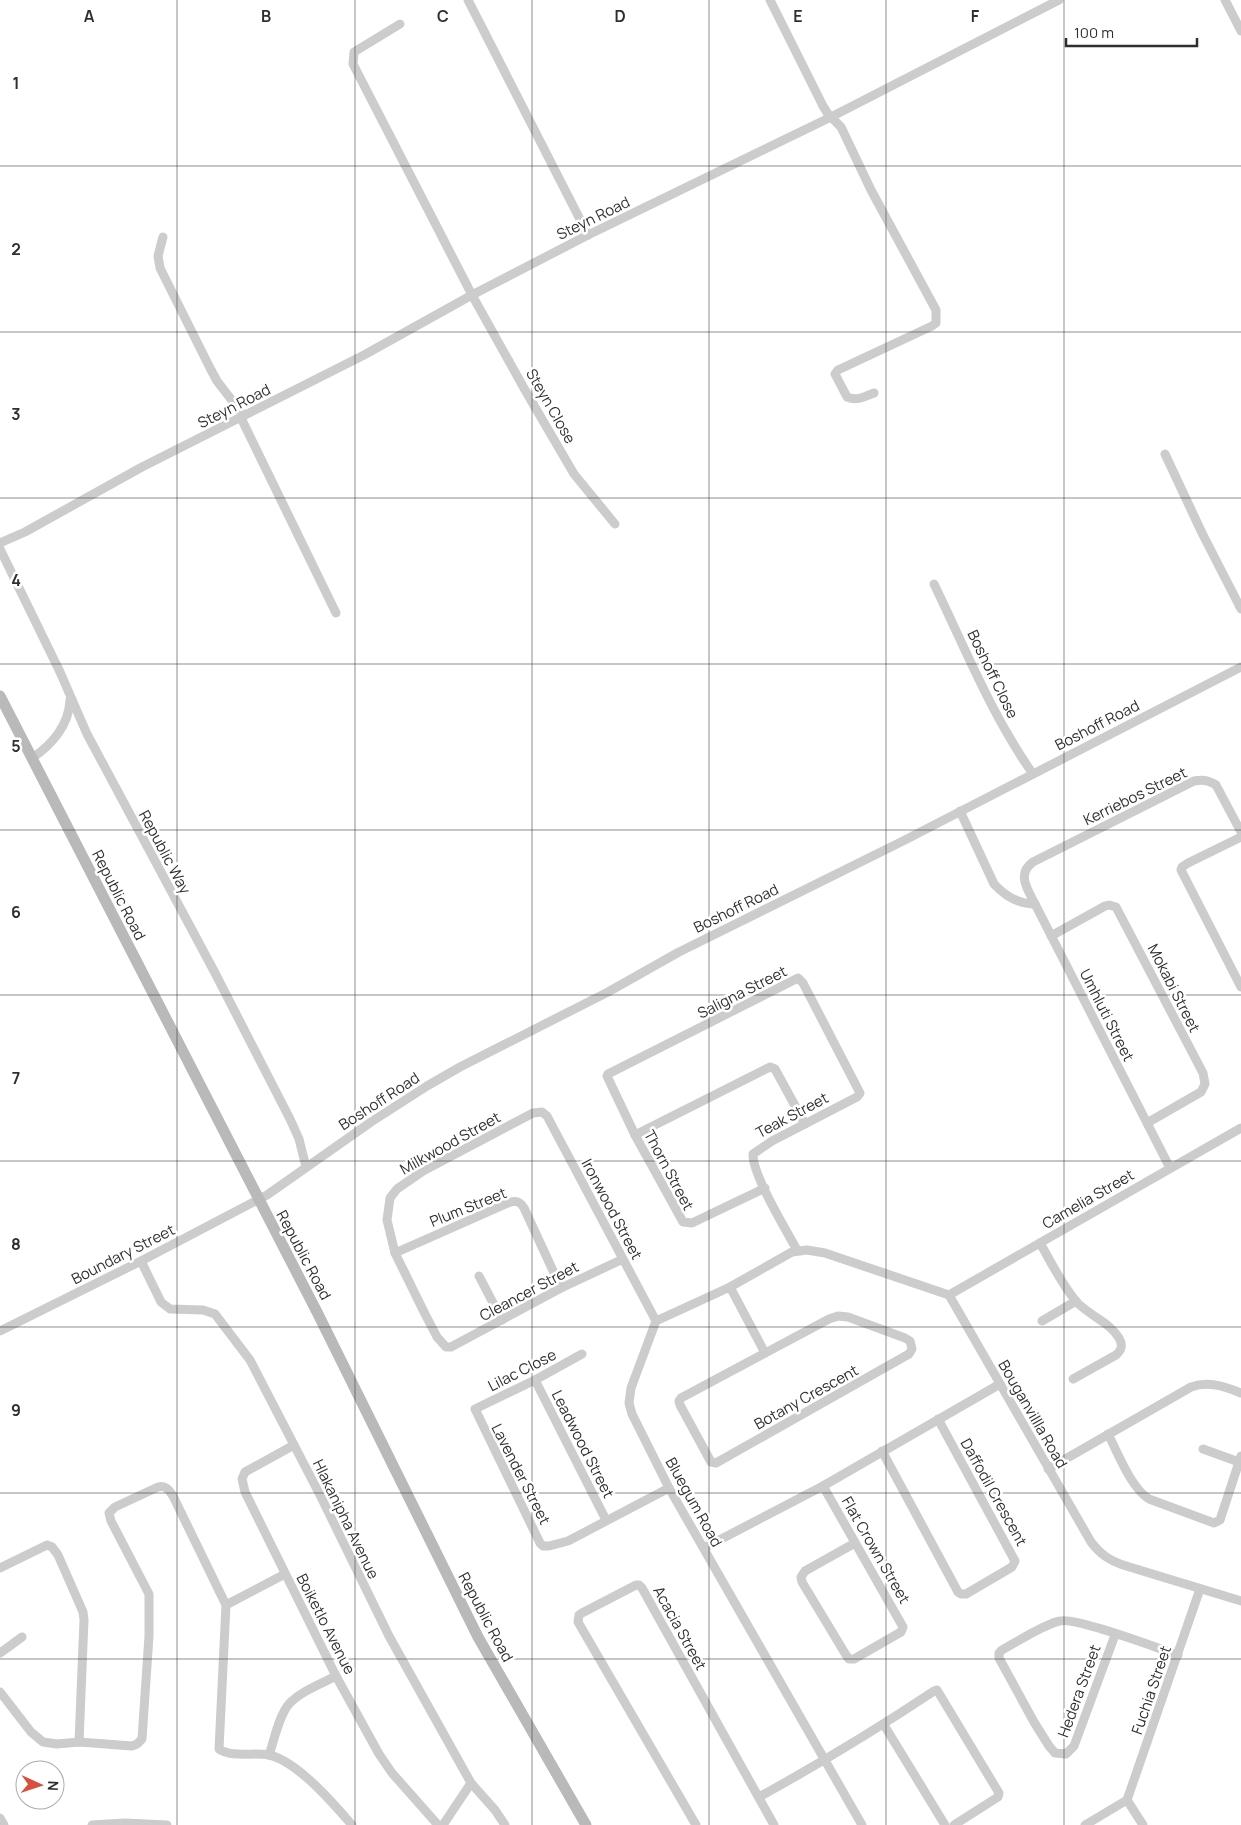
<svg xmlns="http://www.w3.org/2000/svg" width="1241" height="1825" viewBox="0 0 1241 1825" font-family="Manrope,sans-serif">
	<rect width="100%" height="100%" fill="#fff"/>
	<g fill="none" stroke-linecap="round" stroke-linejoin="round">
		<!-- street -->
		<g stroke="#ccc" stroke-width="9">
			<path d="M468,0l120,235"/>
			<path d="M770,0l53,106 5,8 13,13 30,63 65,120v13l-4,3 -94,44 -3,4 12,23c10,4 17,0 27,-4"/>
			<path d="M1225,0l16,31"/>
			<path d="M400,24l-46,28 -1,12 119,231 53,95 49,84 41,50"/>
			<path d="M163,237l-5,19 2,12 50,100 7,13 27,35"/>
			<path d="M241,418l95,195"/>
			<path d="M1165,454l37,79 39,76"/>
			<path d="M0,543l25,-11 117,-65 222,-112 108,-60 116,-60 243,-118 228,-117"/>
			<path d="M0,549l60,123 27,62 127,237 76,148 9,20 7,28"/>
			<path d="M934,584c31,64 58,132 99,190"/>
			<path d="M32,758c20,-13 37,-33 38,-58"/>
			<path d="M960,811l34,73c11,12 25,20 41,20"/>
			<path d="M1241,837l-53,26 -6,4 -1,3 60,117"/>
			<path d="M1051,936l54,-30 4,-1 7,2 87,166 2,11 -4,8 -54,31"/>
			<path d="M635,1135l135,-68 5,2 30,55"/>
			<path d="M1170,1168l-135,-264c-7,-14 -19,-30 -2,-42l161,-81c9,-2 15,-1 22,4l25,47"/>
			<path d="M765,1188l-73,35 -9,-1 -48,-87 -28,-59 1,-2 190,-96 5,5 57,110 -3,4 -85,44 -19,13c-1,20 33,76 44,96"/>
			<path d="M1040,1243c11,19 21,40 35,57 12,15 34,21 44,38 4,7 3,12 -3,17l-43,24"/>
			<path d="M395,1253l113,-50c7,-3 12,-2 16,5l37,80"/>
			<path d="M623,1259l-62,29 -110,59h-5l-9,-10 -12,-23 -30,-61 -8,-33 3,-22 7,-9 26,-18 110,-58 9,-1 5,4 109,205"/>
			<path d="M141,1261l20,41 9,7 33,1 12,4 35,46 71,137 68,139 82,147 24,27 10,15"/>
			<path d="M479,1276l23,44"/>
			<path d="M730,1287l35,66"/>
			<path d="M949,1295l292,-167"/>
			<path d="M838,1316l10,1 57,21 5,3 2,8 -3,5 -193,109 -5,-1 -31,-57 -1,-4 2,-3 148,-79z"/>
			<path d="M1042,1321l34,-20"/>
			<path d="M0,1331l141,-70 126,-66 104,-73 56,-36 33,-19 148,-75 71,-40 224,-111 338,-174"/>
			<path d="M582,1354l-47,26 -60,29 65,134 3,3h6l19,-5 101,-53"/>
			<path d="M535,1380l71,140"/>
			<path d="M1108,1434c10,19 23,54 41,65l65,24 6,-3 21,-64"/>
			<path d="M294,1445l-49,27 -3,7 3,13 91,184 43,78 13,19 46,52"/>
			<path d="M1203,1449l36,13"/>
			<path d="M882,1451l76,141 3,2h5l46,-27 3,-6 -77,-142"/>
			<path d="M1048,1469l143,-82c17,-6 33,-1 50,6"/>
			<path d="M823,1486l80,141 -2,5 -47,27h-5l-3,-4 -44,-73 -1,-5 4,-6 50,-28"/>
			<path d="M704,1548l119,-62 177,-102"/>
			<path d="M0,1568l47,-23 5,2 6,8 25,57 1,8 -5,122"/>
			<path d="M226,1605l59,-31"/>
			<path d="M1115,1635l-41,111 -8,8 -11,-1 -6,-7 -15,-24 -35,-64v-5l3,-3c15,-8 42,-26 58,-29 16,-4 97,27 118,34"/>
			<path d="M0,1653l22,-16"/>
			<path d="M0,1692l31,40 12,10 14,2 22,-2 53,4 5,-2 5,-5 7,-103v-42l-38,-73 -2,-8 6,-6 43,-20c8,-2 11,3 15,9l53,109 -7,144c13,9 34,3 50,6 28,6 65,49 83,70"/>
			<path d="M884,1725l61,100"/>
			<path d="M269,1755c5,-14 10,-40 20,-51 12,-13 32,-20 47,-28"/>
			<path d="M759,1797c60,-33 118,-68 175,-106l3,-1 62,103 -1,4 -44,28"/>
			<path d="M1127,1800l73,-211"/>
			<path d="M1127,1800l16,25"/>
			<path d="M0,1818l4,7"/>
			<path d="M92,1825l33,-2 42,2"/>
			<path d="M443,1825l28,-42"/>
			<path d="M696,1825l-118,-203 1,-7 3,-2 54,-28h3l3,3 132,237"/>
			<path d="M862,1825l-193,-337 -37,-74 -3,-11 2,-15 25,-67 74,-34 62,-35 15,-2 18,3 124,42 142,247c9,12 18,18 32,23l118,36"/>
			<path d="M1085,1825l42,-25"/>
		</g>
		<!-- secondary -->
		<path stroke="#b9b9b9" stroke-width="11" d="M0,696l318,618 160,323 108,188"/>
	</g>
	<!-- grid -->
	<path fill="none" stroke="#2f2f2f" stroke-width="1" stroke-opacity="0.55" d="M177,0v1825M355,0v1825M532,0v1825M709,0v1825M886,0v1825M1064,0v1825M0,166h1241M0,332h1241M0,498h1241M0,664h1241M0,830h1241M0,995h1241M0,1161h1241M0,1327h1241M0,1493h1241M0,1659h1241"/>
	<g text-anchor="middle" dominant-baseline="central" stroke-width="5" stroke-linejoin="round" paint-order="stroke">
		<!-- street labels -->
		<g font-size="15" fill="#2f2f2f" stroke="#fff">
			<text transform="translate(593 218) rotate(-26)">Steyn Road</text>
			<text transform="translate(234 406) rotate(-27)">Steyn Road</text>
			<text transform="translate(551 406) rotate(60)">Steyn Close</text>
			<text transform="translate(993 674) rotate(64)">Boshoff Close</text>
			<text transform="translate(1097 725) rotate(-27)">Boshoff Road</text>
			<text transform="translate(1135 796) rotate(-26)">Kerriebos Street</text>
			<text transform="translate(165 852) rotate(62)">Republic Way</text>
			<text transform="translate(119 895) rotate(63)">Republic Road</text>
			<text transform="translate(736 908) rotate(-26)">Boshoff Road</text>
			<text transform="translate(1174 988) rotate(63)">Mokabi Street</text>
			<text transform="translate(742 992) rotate(-27)">Saligna Street</text>
			<text transform="translate(1107 1015) rotate(63)">Umhluti Street</text>
			<text transform="translate(379 1101) rotate(-33)">Boshoff Road</text>
			<text transform="translate(792 1115) rotate(-28)">Teak Street</text>
			<text transform="translate(450 1143) rotate(-29)">Milkwood Street</text>
			<text transform="translate(669 1170) rotate(62)">Thorn Street</text>
			<text transform="translate(1088 1199) rotate(-30)">Camelia Street</text>
			<text transform="translate(468 1207) rotate(-22)">Plum Street</text>
			<text transform="translate(612 1209) rotate(62)">Ironwood Street</text>
			<text transform="translate(123 1254) rotate(-27)">Boundary Street</text>
			<text transform="translate(304 1255) rotate(62)">Republic Road</text>
			<text transform="translate(529 1291) rotate(-28)">Cleancer Street</text>
			<text transform="translate(522 1370) rotate(-27)">Lilac Close</text>
			<text transform="translate(806 1397) rotate(-29)">Botany Crescent</text>
			<text transform="translate(1033 1414) rotate(60)">Bouganvillla Road</text>
			<text transform="translate(583 1444) rotate(63)">Leadwood Street</text>
			<text transform="translate(521 1474) rotate(63)">Lavender Street</text>
			<text transform="translate(994 1492) rotate(61)">Daffodil Crescent</text>
			<text transform="translate(694 1502) rotate(61)">Bluegum Road</text>
			<text transform="translate(346 1519) rotate(64)">Hlakanipha Avenue</text>
			<text transform="translate(876 1550) rotate(60)">Flat Crown Street</text>
			<text transform="translate(486 1617) rotate(62)">Republic Road</text>
			<text transform="translate(326 1624) rotate(63)">Boiketlo Avenue</text>
			<text transform="translate(680 1628) rotate(61)">Acacia Street</text>
			<text transform="translate(1151 1690) rotate(-71)">Fuchia Street</text>
			<text transform="translate(1079 1691) rotate(-70)">Hedera Street</text>
		</g>
	</g>
	<g font-size="16" text-anchor="middle" font-weight="bold" fill="#2f2f2f" stroke="#fff" stroke-width="5" stroke-linejoin="round" paint-order="stroke">
		<text x="89" y="22">A</text>
		<text x="266" y="22">B</text>
		<text x="443" y="22">C</text>
		<text x="620" y="22">D</text>
		<text x="798" y="22">E</text>
		<text x="975" y="22">F</text>
		<text x="16" y="89">1</text>
		<text x="16" y="255">2</text>
		<text x="16" y="420">3</text>
		<text x="16" y="586">4</text>
		<text x="16" y="752">5</text>
		<text x="16" y="918">6</text>
		<text x="16" y="1084">7</text>
		<text x="16" y="1250">8</text>
		<text x="16" y="1416">9</text>
	</g>
	<!-- north arrow -->
	<g transform="translate(40 1785) rotate(93)"><circle r="24" fill="#ffffff" stroke="#acacac"/>
	<path d="M0-4L9 19L0 12L-9 19Z" fill="#da4e3c"/>
	<text y="-8" font-size="14" font-weight="bold" text-anchor="middle" fill="#2f2f2f">N</text>
	</g>
	<!-- scale -->
	<path d="M1066 38v8h131v-8" fill="none" stroke="#2f2f2f" stroke-width="2.5"/>
	<text x="1074" y="38" font-size="15" fill="#2f2f2f" stroke="#ffffff" stroke-width="4" paint-order="stroke">100 m</text>
</svg>
